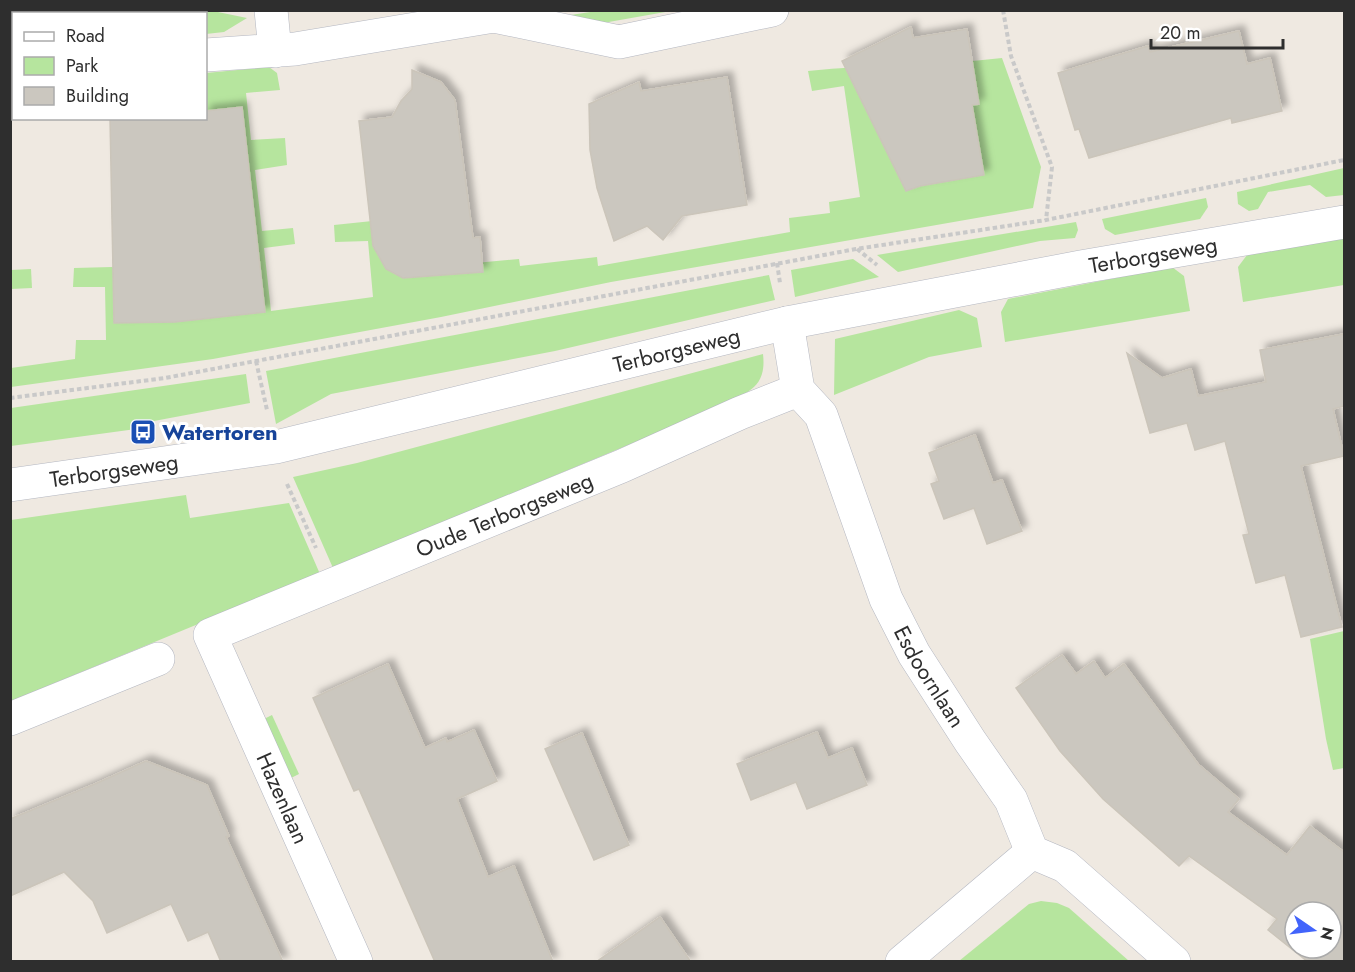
<svg xmlns="http://www.w3.org/2000/svg" width="1355" height="972" viewBox="0 0 1355 972" font-family="Jost,sans-serif">
	<defs>
		<filter id="shadow"><feDropShadow dx="5.5" dy="-5.5" stdDeviation="3" flood-color="#0004"/></filter>
	</defs>
	<rect width="100%" height="100%" fill="#efe9e1"/>
	<!-- green -->
	<g fill="#b6e59e">
		<path d="M173,11h40l34,7 -23,14 -18,2v-20l-37,-1z"/>
		<path d="M597,11h74l-68,12 -39,-7z"/>
		<path d="M1002,58l39,109 -8,41 -422,74 -170,35 -228,42 -202,28v-19l64,-9 1,-19h30l-1,-53h-32l1,-19 38,-1 153,45 -73,-193 14,-1v-45l63,-6 8,6 3,17 -34,3 5,47 34,-2 2,27 -32,5 7,61 31,-3 2,16 -31,4 7,63 102,-14 -5,-56 -33,1 -1,-17 48,-5 93,43 44,-4 1,7 77,-9 1,9 192,-34 -1,-14 41,-5 -1,-11 31,-5 -16,-111 -32,5 -4,-20c64,-7 129,-5 194,-13z"/>
		<path d="M1344,168v27l-18,2 -16,-12 -42,7 -10,17 -9,2 -11,-7 -1,-12z"/>
		<path d="M1206,198l2,9 -8,12 -85,16 -10,-6 -3,-10z"/>
		<path d="M1076,222l2,8 -3,8 -35,3 -142,31 -21,-17z"/>
		<path d="M1344,238v47l-101,17 -5,-35 9,-12z"/>
		<path d="M853,259l26,18 -84,20 -4,-27z"/>
		<path d="M1172,267l12,9 6,35 -185,31 -4,-30 7,-13z"/>
		<path d="M31,269l1,19 -21,1v-19z"/>
		<path d="M769,275l6,25 -220,51 -224,43 -55,30 -10,-53z"/>
		<path d="M959,310l18,8 5,29 -53,10 -95,38 1,-56z"/>
		<path d="M763,354c4,34 -16,38 -41,52l-389,162 -40,-91 64,-14z"/>
		<path d="M246,374l4,29 -112,21 -2,5 -125,17v-38z"/>
		<path d="M186,495l4,23 99,-15 31,71 -309,127v-181z"/>
		<path d="M1344,631v137l-11,2 -7,-31 -16,-100z"/>
		<path d="M272,715l27,59 -10,5 -27,-59z"/>
		<path d="M1041,901l16,2 12,5 60,53h-170l70,-57z"/>
	</g>
	<!-- building -->
	<g fill="#cbc7bf" stroke="#cbc5ba" stroke-width="1.5" fill-rule="evenodd" filter="url(#shadow)">
		<path d="M911,27l2,11 54,-9 12,75 -7,1 12,70 -64,11 -14,5 -64,-130z"/>
		<path d="M1239,31l8,33 23,-6 12,53 -50,12 -1,-5 -142,40 -10,-29 -4,1 -17,-57 90,-27 2,6z"/>
		<path d="M412,70l29,12 14,18 18,138 7,-1 3,35 -80,6 -17,-9 -13,-23 -14,-125 33,-4 9,-16 11,-12z"/>
		<path d="M727,77l20,128 -65,11 -19,24 -16,-14 -33,15 -17,-53 -7,-38 -1,-46 50,-22 2,9z"/>
		<path d="M242,107l23,205 -90,10 -61,1 -4,-205h96v-7z"/>
		<path d="M1344,334v72l-11,3 11,47 -43,10 41,161 -41,10 -16,-62 -29,8 -13,-48 6,-1 -24,-93 -30,9 -8,-27 -37,10 -23,-80 35,25 29,-9 7,27 68,-14 -6,-32z"/>
		<path d="M975,435l18,48 9,-3 20,51 -35,13 -13,-36 -30,11 -13,-35 8,-3 -10,-28z"/>
		<path d="M1062,655l14,19 18,-13 11,17 19,-14 74,100 41,35 -11,13 59,43 23,-29 34,26v110h-36l-40,-32 9,-11 -88,-63 -10,10 -76,-67 -43,-48 -44,-63zM1295,912h36v36h-36z"/>
		<path d="M388,664l37,84 21,-10 1,4 27,-12 23,51 -40,18 31,78 26,-11 39,96h-118l-76,-173 -5,2 -41,-93z"/>
		<path d="M817,732l11,26 24,-10 15,37 -60,24 -11,-27 -45,18 -14,-36z"/>
		<path d="M582,733l47,112 -35,15 -49,-111z"/>
		<path d="M146,761l61,24 22,51 -3,1 57,125h-62l-13,-30 -20,9 -17,-37 -64,29 -14,-32 -29,-29 -54,24v-77l85,-35z"/>
		<path d="M660,917l31,45h-95z"/>
	</g>
	<g fill="none" stroke-linecap="round" stroke-linejoin="round">
		<!-- minor casing -->
		<g stroke="#b4b7c1" stroke-width="34">
			<g id="minor">
				<path d="M271,10l4,41"/>
				<path d="M206,55l89,-6 199,-33 125,26 153,-32"/>
				<path d="M10,64l4,-1"/>
				<path id="s1" d="M787,323l11,67 23,25 65,184 28,55 56,87 41,59 21,52 33,14 109,96"/>
				<path id="s2" d="M10,485l266,-38 511,-124 294,-56 263,-45"/>
				<path d="M10,719l148,-60"/>
				<path id="s3" d="M356,962l-146,-327 412,-169 118,-53 58,-23"/>
				<path d="M902,962l130,-110"/>
			</g>
		</g>
		<!-- path -->
		<g stroke="#c9c9c9" stroke-width="4" stroke-dasharray="4.5 3" stroke-linecap="butt">
			<path d="M1003,10l8,46 41,111 -6,53"/>
			<path d="M857,249l20,16"/>
			<path d="M777,263l3,20"/>
			<path d="M256,361l11,49"/>
			<path d="M10,398l155,-20 691,-129 190,-29 298,-60"/>
			<path d="M287,484l29,64"/>
		</g>
		<!-- minor -->
		<use href="#minor" stroke="#fff" stroke-width="33"/>
	</g>
	<!-- icons -->
	<defs>
		<g id="bus-square" transform="scale(1.35)"><rect x="-9" y="-9" width="18" height="18" rx="4" fill="#1a4fb4" stroke="#fff"/><path d="M-5-6H5V4H4V6H2V4H-2V6H-4V4H-5ZM-3.5-4V0h7V-4ZM-3.5 1.2v1.5H-2V1.2ZM2 1.2v1.5H3.5V1.2Z" fill="#fff"/></g>
	</defs>
	<g fill-rule="evenodd">
		<use href="#bus-square" x="143" y="432"/>
	</g>
	<g text-anchor="middle" dominant-baseline="central" stroke-width="6" stroke-linejoin="round" paint-order="stroke">
		<!-- street labels -->
		<g font-size="22" fill="#2e2e2e" stroke="#fff">
			<text stroke="none"><textPath href="#s2" startOffset="1167">Terborgseweg</textPath></text>
			<text stroke="none"><textPath href="#s2" startOffset="681">Terborgseweg</textPath></text>
			<text stroke="none"><textPath href="#s2" startOffset="105">Terborgseweg</textPath></text>
			<text stroke="none"><textPath href="#s3" startOffset="676">Oude Terborgseweg</textPath></text>
			<text stroke="none"><textPath href="#s1" startOffset="386">Esdoornlaan</textPath></text>
			<text transform="translate(283 798) rotate(66)">Hazenlaan</text>
		</g>
		<!-- transit labels -->
		<g font-size="22" font-weight="bold" fill="#164399" stroke="#fff" text-anchor="start">
			<text x="162" y="432">Watertoren</text>
		</g>
	</g>
	<!-- border -->
	<rect width="1355" height="972" fill="none" stroke="#2e2e2e" stroke-width="24"/>
	<!-- legend -->
	<rect x="12" y="12" width="195" height="108" fill="#ffffff" stroke="#ababab" stroke-width="1.5"/>
	<rect x="24" y="32" width="30" height="9" fill="#ffffff" stroke="#ababab" stroke-width="1.5"/>
	<text x="66" y="42" font-size="18" fill="#2e2e2e">Road</text>
	<rect x="24" y="57" width="30" height="18" fill="#b6e59e" stroke="#ababab" stroke-width="1.5"/>
	<text x="66" y="72" font-size="18" fill="#2e2e2e">Park</text>
	<rect x="24" y="87" width="30" height="18" fill="#cbc7bf" stroke="#ababab" stroke-width="1.5"/>
	<text x="66" y="102" font-size="18" fill="#2e2e2e">Building</text>
	<!-- north arrow -->
	<g transform="translate(1313 930) rotate(104)"><circle r="28" fill="#ffffff" stroke="#ababab" stroke-width="1.5"/>
	<path d="M0-4.5L10 22L0 15L-10 22Z" fill="#4264fb"/>
	<text y="-9" font-size="16" font-weight="bold" text-anchor="middle" fill="#2e2e2e">N</text>
	</g>
	<!-- scale -->
	<path d="M1151 39v9h132v-9" fill="none" stroke="#2e2e2e" stroke-width="3"/>
	<text x="1160" y="39" font-size="18" fill="#2e2e2e" stroke="#ffffff" stroke-width="4.5" paint-order="stroke">20 m</text>
</svg>
